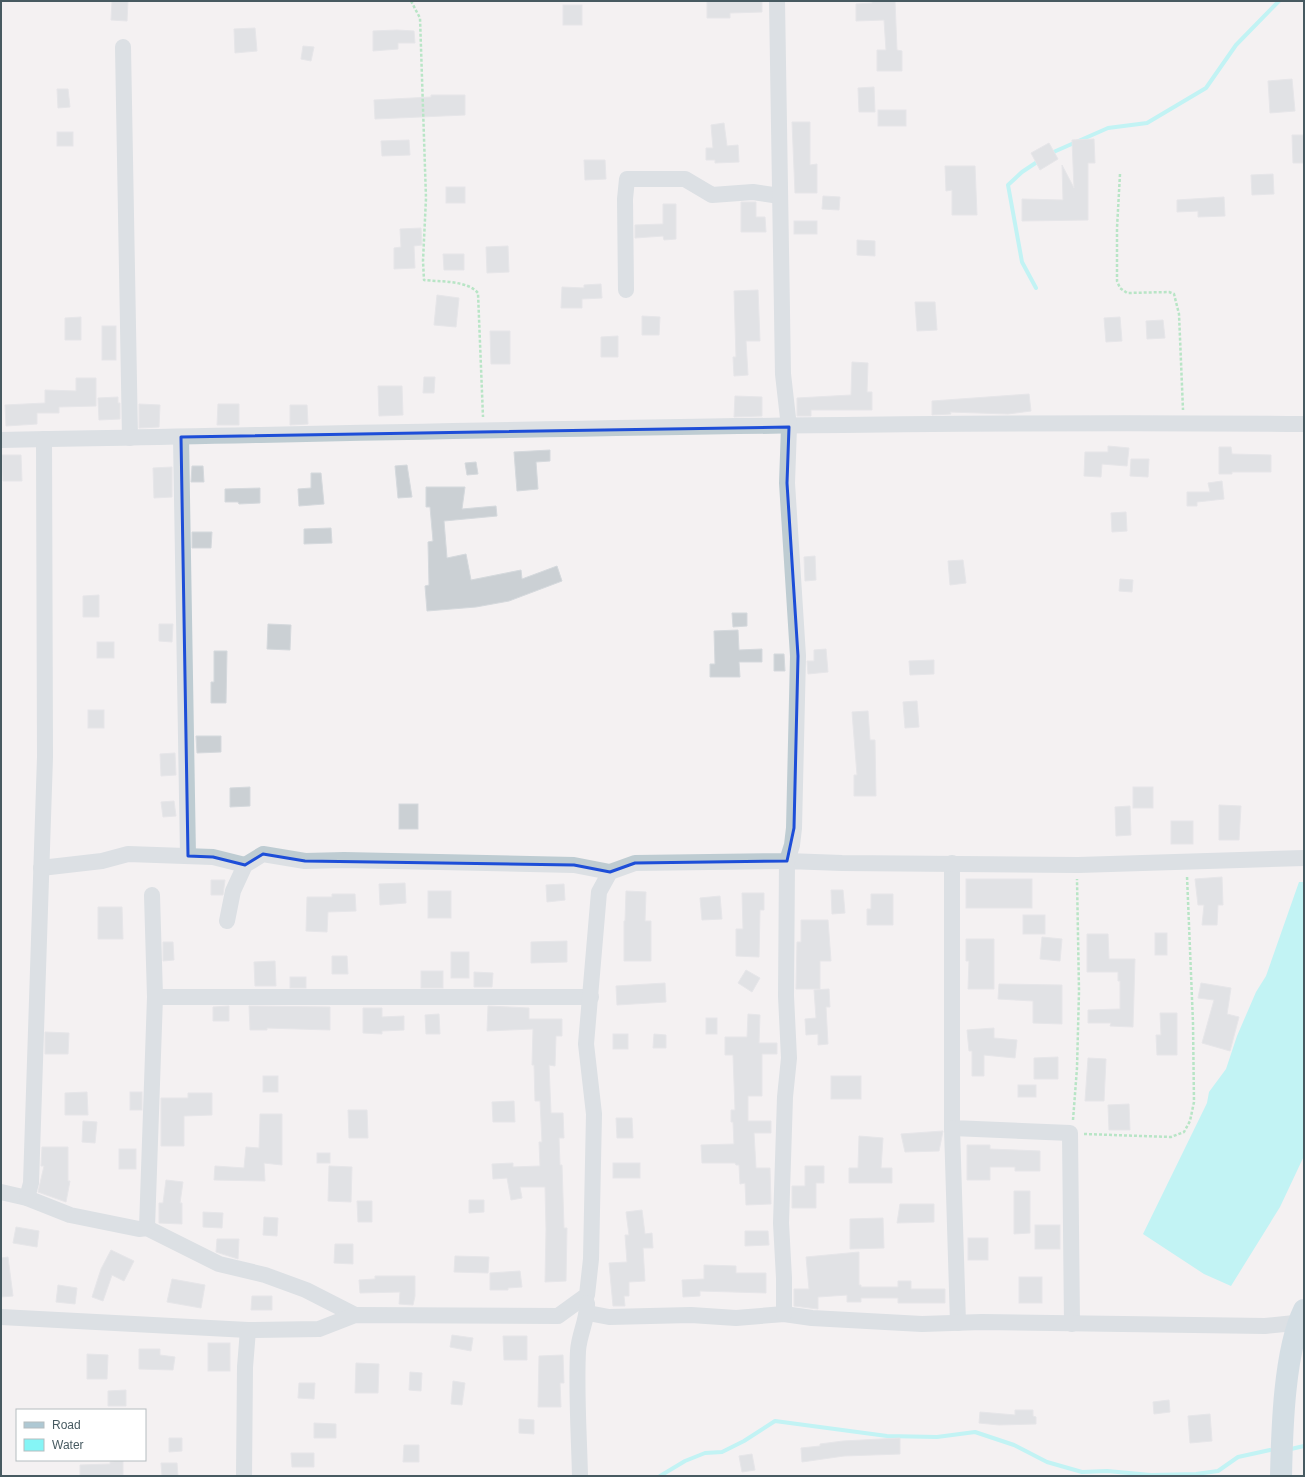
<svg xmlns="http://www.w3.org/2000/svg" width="1305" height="1477" viewBox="0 0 1305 1477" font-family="Helvetica,sans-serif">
	<rect width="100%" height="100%" fill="#f4f1f2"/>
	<!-- water -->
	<path fill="#85f5f6" d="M1299,882h5v274l-24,51 -49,79 -27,-12 -61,-40 64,-131 2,-11 17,-23 11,-33 19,-44 10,-16z"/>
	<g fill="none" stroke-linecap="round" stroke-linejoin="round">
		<!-- stream -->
		<g stroke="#85f5f6" stroke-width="4">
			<path d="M1049,154l59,-26 39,-5 59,-35 30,-43 43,-44"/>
			<path d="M1036,288l-14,-26 -14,-77 14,-13 18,-12"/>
			<path d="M1291,1449l13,-3"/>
			<path d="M660,1476l25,-15 20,-8 17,-1 22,-11 31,-20 112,15 50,1 38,-5 39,13 33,17 35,10 25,-1 44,4 45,-1 22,-3 20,-14 32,-7"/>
		</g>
	</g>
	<!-- building -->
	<g fill="#cbd0d4" stroke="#d5d9dd">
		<path d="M112,1h16l-1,20 -16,-1z"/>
		<path d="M707,1h55v11l-32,1v5h-23z"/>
		<path d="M872,1h23l2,49 5,1v20h-25v-21h9l-2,-30 -28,1v-17l16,-1z"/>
		<rect x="563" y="5" width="19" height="20"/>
		<path d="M255,28l2,23 -22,2 -1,-24z"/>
		<path d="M397,30l17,1 1,12h-17v6l-25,2v-20z"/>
		<path d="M303,46l11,1 -3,14 -10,-2z"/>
		<path d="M1292,79l3,32 -25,2 -2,-32z"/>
		<path d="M874,87l1,25h-16l-1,-24z"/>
		<path d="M57,89h11l2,18 -12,1z"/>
		<path d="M431,95h34v20l-90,4 -1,-19 57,-3z"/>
		<rect x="878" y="110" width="28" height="16"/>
		<path d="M792,122h18v43l7,-1v29h-22z"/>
		<path d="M724,123l3,23 11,-1 1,17 -24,1v-3h-9v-12h7l-2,-23z"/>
		<rect x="57" y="132" width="16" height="14"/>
		<path d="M1292,135h12v28h-11z"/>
		<path d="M1094,139l1,24h-7v57l-66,1v-22l41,1 -1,-35 12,23 -2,-48z"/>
		<path d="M409,140l1,15 -28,1 -1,-15z"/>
		<path d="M1049,143l9,16 -18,11 -9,-17z"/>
		<path d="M584,160h21l1,19 -21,1z"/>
		<path d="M945,166h30l2,49h-25v-25l-6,1z"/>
		<path d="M1273,174l1,20 -22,1 -1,-20z"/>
		<rect x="446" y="187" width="19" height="16"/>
		<path d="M823,196l17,1 -1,13 -17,-1z"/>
		<path d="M1224,197l1,19 -27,1v-6l-21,1v-12z"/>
		<path d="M741,202h15v15h9l1,15h-25z"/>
		<path d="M663,204h13v35l-12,1 -1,-4 -28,2v-13l28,-1z"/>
		<rect x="794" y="221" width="23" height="13"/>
		<path d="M421,228l1,17 -8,1 1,22 -21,1v-21l7,-1 -1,-18z"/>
		<path d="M857,240l18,1v15l-18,-1z"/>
		<path d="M508,246l1,26 -22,1 -1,-26z"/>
		<path d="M443,254h21v16h-20z"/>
		<path d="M601,284l1,14 -20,1v9h-21l1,-21 22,1v-3z"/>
		<path d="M758,290l2,51h-14l2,34 -14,1 -1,-19h3l-2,-66z"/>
		<path d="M437,295l22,3 -3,29 -22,-2z"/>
		<path d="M915,302h20l2,28 -20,1z"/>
		<path d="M642,316l18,1 -1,18h-17z"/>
		<path d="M81,317v23h-16v-22z"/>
		<path d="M1120,317l2,24 -16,1 -2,-24z"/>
		<path d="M1163,320l2,18 -18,1 -1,-18z"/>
		<rect x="102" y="326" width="14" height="34"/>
		<path d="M490,331h20v33h-19z"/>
		<path d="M618,336v21h-17v-20z"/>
		<path d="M852,362l16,1 -1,29h5v18h-61v6h-14v-18l54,-3z"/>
		<path d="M424,377h11l-1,16h-11z"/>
		<path d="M76,378h20v28l-37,1v6h-22v11l-31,2 -1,-21 40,-2v-13l31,1z"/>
		<path d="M378,386h24l1,29 -24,1z"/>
		<path d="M1029,394l2,17 -23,3 -58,-2 1,2 -19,1v-14z"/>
		<path d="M735,396l27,1v19l-28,1z"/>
		<path d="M118,397v6h2v16l-21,1 -1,-22z"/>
		<path d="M139,404l21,1 -1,22 -20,1z"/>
		<path d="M218,404h21v21h-22z"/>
		<path d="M290,405h17l1,19 -18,1z"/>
		<path d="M1108,446l21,2 -2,18 -25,-2 -1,13 -17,-1 1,-24h23z"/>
		<path d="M1219,447h12l1,7 39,1v17h-39v2h-13z"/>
		<path d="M550,450v11l-14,1 2,27 -21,2 -3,-39z"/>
		<path d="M2,455h19l1,26h-19z"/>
		<path d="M1131,459h18l-1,18 -18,-1z"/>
		<path d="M476,462l2,12 -11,1 -2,-12z"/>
		<path d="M407,465l5,32 -14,1 -3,-32z"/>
		<path d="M192,466h11l1,16h-13z"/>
		<path d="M172,467v30l-18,1 -1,-30z"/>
		<path d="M311,473h10l3,31 -25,2 -1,-17 13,-1z"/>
		<path d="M1222,481l2,18 -27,3v4h-10v-14h23l-2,-9z"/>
		<path d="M426,487h39l-3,22 34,-3 1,10 -53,5 3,37 19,-4 5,26 50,-10 1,9 35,-13 5,15 -53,20 -33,6 -49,4 -2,-25 4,-1 -1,-43 5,-1 -3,-34h-4z"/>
		<path d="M260,488v15l-21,1 -1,-2h-13v-13z"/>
		<path d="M1126,512l1,19 -15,1 -1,-19z"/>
		<path d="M331,528l1,15 -28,1v-15z"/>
		<path d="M192,532h20l-1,16h-19z"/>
		<path d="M815,556l1,24 -11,1 -1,-24z"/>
		<path d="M963,560l3,23 -16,2 -2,-24z"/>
		<path d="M1120,579l13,1 -1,12 -13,-1z"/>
		<path d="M99,595v22h-16v-21z"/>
		<path d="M732,613h15v13l-14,1z"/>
		<path d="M159,624h14l-1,18 -13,-1z"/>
		<path d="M268,624l23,1 -1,25 -23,-1z"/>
		<path d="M738,630l1,20 23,-1v13h-23l1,15h-30v-13h5l-1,-33z"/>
		<rect x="97" y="642" width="17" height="16"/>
		<path d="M826,649l2,23 -20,2 -1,-13h7v-11z"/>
		<path d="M214,651h13l-1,52h-15v-21h3z"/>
		<path d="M774,654h10l1,17h-11z"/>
		<path d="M934,660v14l-24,1 -1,-14z"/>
		<path d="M917,701l2,26 -14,1 -2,-26z"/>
		<rect x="88" y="710" width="16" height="18"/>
		<path d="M868,711l2,29h5l1,56h-22v-21h3l-5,-63z"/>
		<path d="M196,736h25v16l-24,1z"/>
		<path d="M175,753l1,22 -15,1 -1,-22z"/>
		<path d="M250,787v19l-20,1v-19z"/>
		<rect x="1133" y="787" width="20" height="21"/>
		<path d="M174,801l2,15 -13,1 -2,-15z"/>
		<rect x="399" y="804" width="19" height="25"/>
		<path d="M1219,805l22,1 -2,34h-20z"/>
		<path d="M1130,806l1,29 -15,1 -1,-29z"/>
		<rect x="1171" y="821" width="22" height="23"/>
		<path d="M1222,877l1,28h-5l-1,20h-15l2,-20h-6l-3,-26z"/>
		<rect x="966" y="879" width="66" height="29"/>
		<path d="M211,880h14l-2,15h-12z"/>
		<path d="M405,883l1,20 -26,2 -1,-21z"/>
		<path d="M564,884l1,16 -18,2 -1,-17z"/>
		<path d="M831,890h12l2,23 -13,1z"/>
		<rect x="428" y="891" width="23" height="27"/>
		<path d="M626,891l20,1 -1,29h6v40h-27v-40h1z"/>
		<path d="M742,893h22v17h-4l-1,47 -23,-1v-27h7z"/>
		<path d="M332,894h23l1,17 -28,1 -1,20 -21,-1 1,-34h25z"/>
		<path d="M871,894h22v31h-26v-16h4z"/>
		<path d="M720,896l2,23 -20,1 -2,-22z"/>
		<path d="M98,907h24l1,32h-25z"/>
		<rect x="1023" y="915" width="22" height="19"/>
		<path d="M801,920h27l3,41h-11v28h-24l1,-47h4z"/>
		<rect x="1155" y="933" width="12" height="22"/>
		<path d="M1087,934h21l1,25h26l-2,68 -23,-1 1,-3h-23v-13l32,-1v-28h-2v-9h-31z"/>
		<path d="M1042,937l20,2 -2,22 -20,-2z"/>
		<path d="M966,939h28v50h-26l1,-28h-3z"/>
		<path d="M567,941v21l-36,1v-21z"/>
		<path d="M163,942h10l1,18 -11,1z"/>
		<rect x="451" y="952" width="18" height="26"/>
		<path d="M332,956h15l1,18h-16z"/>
		<path d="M275,961l1,25h-21l-1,-24z"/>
		<path d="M746,970l14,8 -8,14 -14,-9z"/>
		<rect x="421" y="971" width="22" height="17"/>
		<path d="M474,972l19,1 -1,14h-18z"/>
		<rect x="290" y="977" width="16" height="11"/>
		<path d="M665,983l1,19 -49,3 -1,-19z"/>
		<path d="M1201,983l30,5 -4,26 12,3 -9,34 -28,-8 12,-43 -16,-2z"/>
		<path d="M999,984l63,1v39l-29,-1v-22l-35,-2z"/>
		<path d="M829,989l1,18h-4l2,37 -10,1v-11l-12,1 -1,-16 11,-1 -2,-28z"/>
		<path d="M229,1006v15h-16v-14z"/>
		<path d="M249,1006l81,1v23l-63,-2v2h-17z"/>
		<path d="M488,1006l41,2v11h33v17h-6l-1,30 -6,-1 2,48h12l1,25h-5l1,27h2l2,63h3l-1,53 -21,1 1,-53 -1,-42h-25l2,11 -11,2 -4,-22 -14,1 -1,-15 21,-1v4l27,-1 -1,-24h3l-2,-41h-5l-1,-36h-2l1,-36 -46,2z"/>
		<path d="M363,1008h19v9l22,-1v14l-22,1v3l-19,-1z"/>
		<path d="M1160,1013h17v42h-20l-1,-20h5z"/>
		<path d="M439,1014l1,20h-14l-1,-19z"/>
		<path d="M748,1014l12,1 -1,28h18v11h-15v42h-14v25h23v12h-17l2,35h14l1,36 -25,1 -1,-22 -5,1 -1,-19h-3l-1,-2h-33l-1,-18 33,-1 -1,-22h-2v-12h4l-2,-55h-8v-18h22z"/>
		<rect x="706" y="1018" width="11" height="16"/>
		<path d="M994,1028v10l23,2 -2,18 -31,-3v21h-12v-25h-3l-2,-21z"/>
		<path d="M45,1032l24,1 -1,21h-23z"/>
		<rect x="613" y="1034" width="15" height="15"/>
		<path d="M654,1034l12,1v13h-13z"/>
		<path d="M1058,1057v22h-24v-21z"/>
		<path d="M1088,1058l18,1 -2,42h-19z"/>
		<rect x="263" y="1076" width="15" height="16"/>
		<rect x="831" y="1076" width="30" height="23"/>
		<rect x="1018" y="1085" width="18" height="12"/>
		<path d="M87,1092l1,23h-23v-22z"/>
		<rect x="130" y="1092" width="12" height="18"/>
		<path d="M188,1093h24v22l-28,1v30h-23v-48h27z"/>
		<path d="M514,1101l1,21h-22l-1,-20z"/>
		<path d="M1129,1104l1,26h-21l-1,-25z"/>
		<path d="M348,1110h19l1,28h-19z"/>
		<path d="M260,1114h22v51l-18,-2 1,18 -51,-1 1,-14 29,2 2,-21 13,1z"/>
		<path d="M616,1118h16l1,20h-16z"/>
		<path d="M83,1121l14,1 -2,21 -13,-1z"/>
		<path d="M943,1131l-4,20 -34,1 -4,-18z"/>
		<path d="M859,1136l24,2 -2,30h11v15h-43v-15h9z"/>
		<path d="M967,1145h23v4l50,2v20h-25v-4h-25v13h-23z"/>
		<path d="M42,1147h26v34h2l-4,21 -28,-10 6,-26h-3z"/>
		<rect x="119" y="1149" width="17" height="20"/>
		<rect x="317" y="1153" width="13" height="10"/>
		<rect x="613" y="1163" width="27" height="15"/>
		<path d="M329,1166l23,1 -1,35 -23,-1z"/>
		<path d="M805,1166h19v17h-8v25h-24v-22h13z"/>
		<path d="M166,1180l17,2 -3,21h2v21l-23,-1v-20h4z"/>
		<path d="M1014,1191h16v42l-16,1z"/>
		<path d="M469,1200h15v12l-15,1z"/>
		<path d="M357,1201h15v21h-14z"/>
		<path d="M900,1204h34v18l-37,1z"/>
		<path d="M642,1210l3,24 7,-1 1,15h-10l2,33 -16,1v14h-5l1,10h-12l-4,-43 18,-1 -2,-27h4l-3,-23z"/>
		<path d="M203,1212l20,1 -1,15 -19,-1z"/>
		<path d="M264,1217l14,1 -1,18 -14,-1z"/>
		<path d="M883,1218l1,30 -34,1v-30z"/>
		<rect x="1035" y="1225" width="25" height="24"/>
		<path d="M16,1227l23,4 -2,16 -24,-4z"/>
		<path d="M745,1231h23l1,14 -24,1z"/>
		<rect x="968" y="1238" width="20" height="22"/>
		<path d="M217,1239h22l-1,20 -22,-7z"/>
		<path d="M335,1244h18v20l-19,-1z"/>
		<path d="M111,1250l23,11 -10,20 -12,-6 -9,26 -11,-4 9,-28z"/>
		<path d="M859,1252v33h2v2h37v-6h13v8h34v14h-47v-5h-37v4h-14v-7l-29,2v12l-24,-3v-17h15l-3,-32z"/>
		<path d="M455,1256l34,1 -1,16 -34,-1z"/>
		<path d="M8,1257l5,39 -12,1v-39z"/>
		<path d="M704,1265l32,1v7h30v20l-66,-2v5l-17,1 -1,-17 22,-1z"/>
		<path d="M520,1271l2,16 -14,1v2h-18v-17z"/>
		<path d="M375,1276h40v20l-2,9 -14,-1 1,-12 -40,1 -1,-13 16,-1z"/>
		<rect x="1019" y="1277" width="23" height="26"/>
		<path d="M172,1279l33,6 -4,23 -34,-6z"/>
		<path d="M58,1285l19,3 -2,16 -19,-2z"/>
		<path d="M252,1296h20v14h-21z"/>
		<path d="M452,1335l21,3 -2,13 -21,-4z"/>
		<path d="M503,1336h24v24h-23z"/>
		<rect x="208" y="1343" width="22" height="28"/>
		<path d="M139,1349h21v6l15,2 -2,13 -34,-1z"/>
		<path d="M87,1354l21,1 -1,24h-20z"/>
		<path d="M563,1355l1,28h-4l1,24h-23l1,-51z"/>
		<path d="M356,1363l23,1 -1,29h-23z"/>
		<path d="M410,1372l12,1 -1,18 -12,-1z"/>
		<path d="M453,1381l12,2 -3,22 -11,-1z"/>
		<path d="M299,1383h16l-1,16 -16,-1z"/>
		<path d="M126,1390v16h-18v-15z"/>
		<path d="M1169,1400l1,12 -16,2 -1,-12z"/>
		<path d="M1015,1410h18v6l3,1v7l-37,1 -20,-2 1,-11 35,3z"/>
		<path d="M1210,1414l2,27 -22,2 -2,-27z"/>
		<path d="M519,1419l15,1v14l-15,-1z"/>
		<path d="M314,1423l22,1v14h-22z"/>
		<path d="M169,1438h13v13l-13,1z"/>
		<path d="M900,1438v16l-56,2 -42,6 -1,-14 19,-2v-2l23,-3z"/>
		<path d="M404,1445h15v17h-16z"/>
		<path d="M291,1453h23v14h-22z"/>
		<path d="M752,1454l3,16 -13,2 -3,-16z"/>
		<path d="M123,1461v14l-43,1v-11l30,-1v-2z"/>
		<path d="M161,1463h16l1,13h-16z"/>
	</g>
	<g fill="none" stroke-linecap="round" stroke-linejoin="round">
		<!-- path -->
		<g stroke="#70d790" stroke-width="2.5" stroke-dasharray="3 2" stroke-linecap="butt">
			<path d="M411,1l9,17 6,180 -3,63 1,19c16,2 43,0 54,13l5,124"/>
			<path d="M1120,174l-3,54v53l3,7 7,5 42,-1 5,2 5,20 4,96"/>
			<path d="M1073,1120l4,-52 2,-77 -2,-112"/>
			<path d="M1084,1134l87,3 13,-5 6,-11 4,-19 -1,-79 -6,-147"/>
		</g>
		<!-- minor -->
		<g stroke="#beccd2" stroke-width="16">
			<path d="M123,47l7,391"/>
			<path d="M626,290l-1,-91 2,-20h58l27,16 41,-3 27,4"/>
			<path d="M181,437l7,419"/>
			<path d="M1,440c434,-8 869,-20 1303,-16"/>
			<path d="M952,863v265l118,5 2,191"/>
			<path d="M41,868l61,-7 26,-7 85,3 32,8"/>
			<path d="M227,921l6,-30 12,-26 18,-11 42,7 39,-1 230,5 36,7"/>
			<path d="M155,997h436"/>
			<path d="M952,1128l6,195"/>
			<path d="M1,1192l26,6 43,17 69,14 8,-1 72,36 46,11 41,15 49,25"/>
			<path d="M27,1198l4,-15 14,-426 -1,-318"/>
			<path d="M147,1228l8,-231 -3,-102"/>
			<path d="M588,1313l21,4 82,-2 45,3 48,-4 28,4 110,6 60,-2 283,4 39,-4"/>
			<path d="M784,1314v-36l-3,-55 4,-126 4,-39 -3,-62 1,-135 55,2 236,2 226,-7"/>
			<path d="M1,1317l247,13"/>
			<path d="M244,1476l1,-109 3,-37 71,-1 36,-14 203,1 29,-21 4,-36 3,-145 -8,-70 13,-152 11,-20 25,-9 152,-2 5,-16 2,-17 4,-172 -11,-173 2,-56 -6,-53 -6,-373"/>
			<path d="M580,1476c-1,-42 -4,-84 -2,-125 1,-17 10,-32 9,-48"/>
		</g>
		<!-- primary -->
		<path stroke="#aec8d3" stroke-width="22" d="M1281,1476c1,-46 3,-125 23,-166"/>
	</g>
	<!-- marked area -->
	<path d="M0 0H1305V1477H0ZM789,427l-2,56 11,173 -4,172 -7,33 -152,2 -25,9 -36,-7 -269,-4 -42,-7 -18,11 -32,-8 -25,-1 -7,-419z" fill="#f4f1f2" fill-opacity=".55" fill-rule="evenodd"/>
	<path fill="none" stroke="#1d4ed8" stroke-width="3" stroke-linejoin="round" d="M789,427l-2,56 11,173 -4,172 -7,33 -152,2 -25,9 -36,-7 -269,-4 -42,-7 -18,11 -32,-8 -25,-1 -7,-419z"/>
	<!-- border -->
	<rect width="1305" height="1477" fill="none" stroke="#475a61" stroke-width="4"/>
	<!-- legend -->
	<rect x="16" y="1409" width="130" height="52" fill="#ffffff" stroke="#b5bdc0"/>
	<rect x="24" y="1422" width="20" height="6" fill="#aec8d3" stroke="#b5bdc0"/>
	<text x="52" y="1429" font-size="12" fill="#475a61">Road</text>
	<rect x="24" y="1439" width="20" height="12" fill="#85f5f6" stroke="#b5bdc0"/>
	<text x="52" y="1449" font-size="12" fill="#475a61">Water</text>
</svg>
